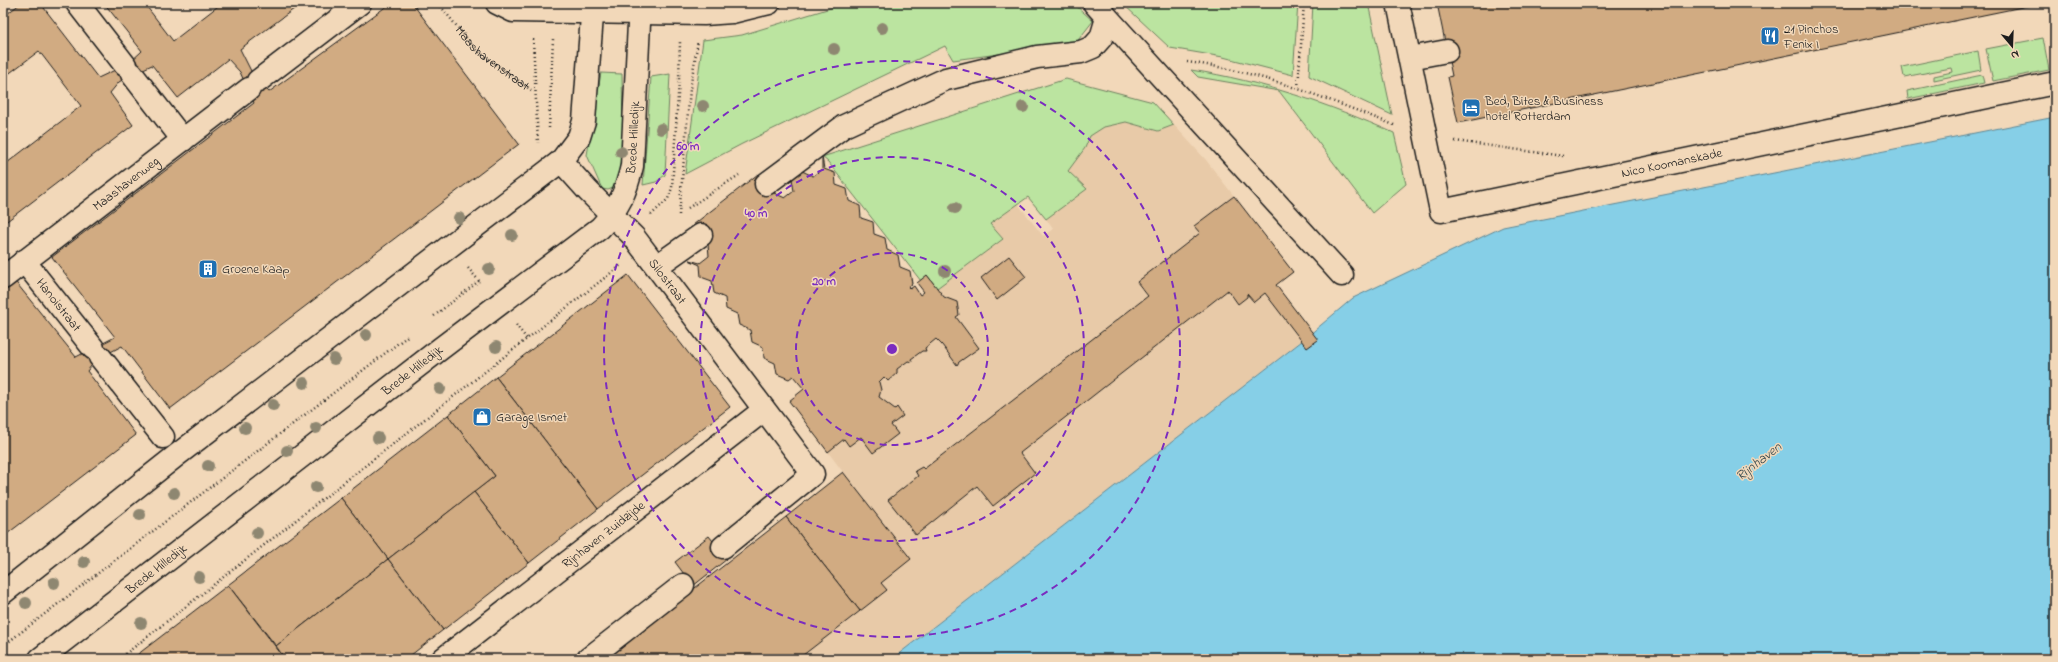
<svg xmlns="http://www.w3.org/2000/svg" width="2058" height="662" viewBox="0 0 2058 662" font-family="'Indie Flower',sans-serif">
	<rect width="100%" height="100%" fill="#f2d8b9"/>
	<filter id="ink" filterUnits="userSpaceOnUse"><feTurbulence type="fractalNoise" baseFrequency=".025" numOctaves="2"/><feDisplacementMap in="SourceGraphic" scale="8" xChannelSelector="R" yChannelSelector="G"/><feConvolveMatrix kernelMatrix="1 2 1 2 8 2 1 2 1" color-interpolation-filters="sRGB"/></filter>
	<g filter="url(#ink)">
		<!-- built -->
		<path fill="#e8caa8" d="M1126,122l32,9 16,-6 32,35 28,36 -39,30 5,7 -63,49 11,14 -224,173 -2,-2 -7,4 3,5 -30,24 28,35 61,-49 16,20 42,-33 -15,-20 208,-163 10,14 9,-7v-3l7,8 11,-9 37,48 -410,318h-94l88,-69 -5,-7 -38,-111 -15,-20 16,-13 5,6 12,-8 12,16 25,-19 -7,-9 12,-10 -6,-8 -2,2 -16,-12 2,-7 -2,-8 5,-5 4,4 9,-8v-4l11,-8 3,1v-3l11,-8h3v-3l11,-9 6,6 15,20 2,-4 20,-13 -23,-31 3,-2 -2,-13 -13,-5 -7,-9 66,-49 -13,-15 28,-20 25,32 10,-7 -7,-10 10,-8 14,-44 15,-19 5,-12 14,-9z"/>
		<!-- green -->
		<g fill="#bbe4a0" stroke="#6c805e">
			<path d="M847,3h226l20,18 -18,23 -122,16 -8,-14 -203,98 -57,30 18,-134 39,-5z"/>
			<path d="M1122,3h176l-5,72 -70,-18 -53,-9z"/>
			<path d="M1313,3h55l24,112 -83,-39z"/>
			<path d="M2043,38l6,32 -56,11 -7,-32z"/>
			<path d="M1978,51l3,19 -47,10v-4l18,-4 -1,-4 -47,9 -2,-10z"/>
			<path d="M1191,70c71,11 138,34 203,63l12,51 -34,29 -93,-122 -81,-14z"/>
			<path d="M601,73l21,1 1,63 -5,45 -5,6 -5,2 -6,-1 -15,-34z"/>
			<path d="M670,74l-5,101 -9,7 -13,3 8,-108z"/>
			<path d="M1982,75l2,8 -76,16 -1,-8z"/>
			<path d="M1066,79l87,23 21,23 -16,6 -32,-9 -22,5 -14,9 -5,12 -17,23 19,18 -41,30 -18,-22 -38,27 13,15 -66,49 -10,-13 -6,6 -93,-119 -6,-5z"/>
		</g>
		<!-- water -->
		<path fill="#86cfe7" stroke="#5c8796" d="M2055,117v542h-1163l410,-318 51,-43 150,-71z"/>
		<!-- building -->
		<g fill="#d1ab82" stroke="#1c1c1c">
			<path d="M21,3h27l-4,5 54,70 30,-14 14,-13 -38,-48h40l29,38 49,-38h80l-62,46 15,30 14,13 122,-89h21l107,141 -349,265 -48,-63 -25,13 -10,12 49,64 -133,102v-248l11,-9 62,77 39,-20 -63,-80 202,-154 -14,-31 -12,-13 -50,39 -26,-33 -20,9 -13,8 -9,11 23,32 -130,99v-58l78,-60 -42,-55 -36,27v-61z"/>
			<path d="M1437,3h595v2l-574,118 -10,-46 4,-1z"/>
			<path d="M822,157l2,12 11,4 1,12 11,4 2,12 11,5 1,12 12,4 1,12 11,4 2,12 11,5 2,12 10,4 2,13 -4,3 2,2 4,-3 6,9 4,-3 -7,-9 10,-8 17,22 13,5 2,13 -3,2 23,31 -20,14 -2,3 -15,-20 -6,-6 -11,9 1,3h-4l-11,8 1,3 -4,-1 -11,8v4l-9,8 -4,-4 -5,5 2,8 -2,7 16,12 2,-2 6,9 -12,9 7,9 -25,19 -12,-16 -12,9 -5,-7 -16,13 -39,-51 15,-12 -11,-13 -4,3 -12,-5 -2,-11 -11,-5 -1,-11 -11,-5 -2,-12 -11,-5 -2,-11 -11,-5 -1,-11 -11,-5 -2,-12 -11,-4 -1,-12 -11,-5 11,3 9,-7 -1,-12 -15,-19 65,-51 16,19 11,5 9,-7 -2,-12 10,-8 11,5 9,-7z"/>
			<path d="M1234,196l59,76 -17,13 42,55 -11,8 -42,-55 -11,9 -7,-8v3l-9,7 -10,-14 -208,163 15,20 -42,33 -16,-20 -61,49 -28,-35 30,-24 -3,-5 7,-4 2,2 224,-173 -11,-14 63,-49 -6,-7z"/>
			<path d="M1009,256l17,21 -29,23 -16,-22z"/>
			<path d="M628,275l102,132 -132,102 -102,-132z"/>
			<path d="M496,377l102,132 -69,54 -55,-71 21,-16 -47,-61z"/>
			<path d="M448,415l47,61 -107,83 -47,-61z"/>
			<path d="M843,472l68,87 -30,24 6,7 -27,21 -74,-94z"/>
			<path d="M474,492l55,71 -86,67 -55,-71z"/>
			<path d="M341,498l47,61 -112,87 -48,-61z"/>
			<path d="M786,517l74,94 -62,48h-194z"/>
			<path d="M709,536l18,23 -34,27 -18,-24z"/>
			<path d="M388,559l55,71 -37,29h-121l-9,-13z"/>
			<path d="M228,585l57,74h-151l-1,-1z"/>
		</g>
		<g fill="none" stroke-linecap="round" stroke-linejoin="round">
			<!-- minor casing -->
			<g stroke="#1c1c1c" stroke-width="25">
				<g id="minor">
					<path d="M77,3l48,62"/>
					<path d="M497,3l16,8 191,3 28,-2 37,-9"/>
					<path d="M1094,3l248,272"/>
					<path id="s2" d="M1398,3l43,208 614,-128"/>
					<path d="M1410,58l37,-7"/>
					<path d="M132,74l51,66"/>
					<path d="M258,81l102,-78"/>
					<path id="s3" d="M561,161l27,30 46,46 179,237 -90,73"/>
					<path d="M766,184l78,-58 102,-47 91,-22 44,-5 12,-5 8,-9 6,-20"/>
					<path id="s4" d="M24,261l69,87"/>
					<path d="M657,266l44,-31"/>
					<path id="s5" d="M3,278l246,-189"/>
					<path d="M100,357l63,80"/>
					<path d="M3,593l174,-138 384,-294 18,-24 5,-16 9,-118"/>
					<path id="s6" d="M40,659l400,-310 160,-121c19,-20 26,-36 32,-62l8,-163"/>
					<path id="s7" d="M443,659l321,-249"/>
					<path d="M588,659l95,-74"/>
				</g>
			</g>
			<!-- path -->
			<g stroke="#1c1c1c" stroke-width="2.5" stroke-dasharray="1 3" stroke-linecap="butt">
				<path id="s1" d="M438,3l38,47 58,42"/>
				<path d="M2054,3l1,5"/>
				<path d="M3,7l5,-4"/>
				<path d="M533,39l5,104"/>
				<path d="M1187,62c73,9 140,37 207,63"/>
				<path d="M1298,88l6,-85"/>
				<path d="M549,128l4,-89"/>
				<path d="M1455,141l108,15"/>
				<path d="M688,208l51,-33"/>
				<path d="M651,215l17,-16 4,-11 7,-108 1,-38"/>
				<path d="M679,215l11,-126 8,-48"/>
				<path d="M468,268l12,14"/>
				<path d="M434,316l45,-35"/>
				<path d="M516,325l11,14"/>
				<path d="M3,646l406,-311"/>
				<path d="M119,659l502,-394"/>
			</g>
			<!-- minor -->
			<use href="#minor" stroke="#f2d8b9" stroke-width="22"/>
		</g>
		<!-- trees -->
		<g fill="#8e8771">
			<circle cx="882" cy="28" r="6"/>
			<circle cx="834" cy="49" r="6"/>
			<circle cx="703" cy="106" r="6"/>
			<circle cx="1023" cy="107" r="6"/>
			<circle cx="661" cy="129" r="6"/>
			<circle cx="621" cy="152" r="6"/>
			<circle cx="955" cy="208" r="6"/>
			<circle cx="459" cy="218" r="6"/>
			<circle cx="512" cy="235" r="6"/>
			<circle cx="489" cy="269" r="6"/>
			<circle cx="945" cy="271" r="6"/>
			<circle cx="366" cy="335" r="6"/>
			<circle cx="496" cy="347" r="6"/>
			<circle cx="334" cy="359" r="6"/>
			<circle cx="304" cy="383" r="6"/>
			<circle cx="440" cy="389" r="6"/>
			<circle cx="273" cy="405" r="6"/>
			<circle cx="245" cy="428" r="6"/>
			<circle cx="316" cy="428" r="6"/>
			<circle cx="378" cy="438" r="6"/>
			<circle cx="287" cy="451" r="6"/>
			<circle cx="208" cy="466" r="6"/>
			<circle cx="316" cy="487" r="6"/>
			<circle cx="174" cy="493" r="6"/>
			<circle cx="140" cy="515" r="6"/>
			<circle cx="257" cy="533" r="6"/>
			<circle cx="84" cy="562" r="6"/>
			<circle cx="199" cy="577" r="6"/>
			<circle cx="54" cy="583" r="6"/>
			<circle cx="26" cy="603" r="6"/>
			<circle cx="141" cy="623" r="6"/>
		</g>
	</g>
	<!-- distance rings -->
	<g fill="none" stroke="#7b2cbf" stroke-width="2" stroke-dasharray="7 5">
		<circle cx="892" cy="349" r="96"/>
		<circle cx="892" cy="349" r="192"/>
		<circle cx="892" cy="349" r="288"/>
	</g>
	<!-- icons -->
	<defs>
		<g id="restaurant-square" transform="scale(1)"><rect x="-9" y="-9" width="18" height="18" rx="4" fill="#1f6fb2" stroke="#f2d8b9"/><path d="M-5-6h1v4h1v-4h1v4h1v-4h1v5L-1.5 .5V6h-2V.5L-5-1ZM5-6V6H3V1.5H1.5Q1.5-4 5-6Z" fill="#fff"/></g>
		<g id="hotel-square" transform="scale(1)"><rect x="-9" y="-9" width="18" height="18" rx="4" fill="#1f6fb2" stroke="#f2d8b9"/><path d="M-6-4.5h1.5V1H6V5H4.5V3h-9V5H-6ZM-4 0a1.8 1.8 0 1 1 3.6 0ZM.5 0V-2.5h3Q6-2.5 6 0Z" fill="#fff"/></g>
		<g id="building-square" transform="scale(1)"><rect x="-9" y="-9" width="18" height="18" rx="4" fill="#1f6fb2" stroke="#f2d8b9"/><path d="M-4-6H4V6H1V3H-1V6H-4ZM-2.5-4.3h1.7v1.8h-1.7ZM.8-4.3h1.7v1.8H.8ZM-2.5-1h1.7V.8h-1.7ZM.8-1h1.7V.8H.8Z" fill="#fff"/></g>
		<g id="shop-square" transform="scale(1)"><rect x="-9" y="-9" width="18" height="18" rx="4" fill="#1f6fb2" stroke="#f2d8b9"/><path d="M-5-2.5h2.3a2.7 3.5 0 0 1 5.4 0H5L5.5 6h-11ZM-1.5-2.5h3a1.5 2.3 0 0 0-3 0Z" fill="#fff"/></g>
	</defs>
	<g fill-rule="evenodd">
		<use href="#restaurant-square" x="1770" y="36"/>
		<use href="#hotel-square" x="1471" y="108"/>
		<use href="#building-square" x="208" y="269"/>
		<use href="#shop-square" x="482" y="417"/>
	</g>
	<g text-anchor="middle" dominant-baseline="central" stroke-width="3" stroke-linejoin="round" paint-order="stroke">
		<!-- poi labels -->
		<g font-size="13" fill="#1c1c1c" stroke="#f2d8b9" text-anchor="start">
			<text x="1784" y="29">21 Pinchos<tspan x="1784" dy="15">Fenix I</tspan></text>
			<text x="1485" y="101">Bed, Bites &amp; Business<tspan x="1485" dy="15">hotel Rotterdam</tspan></text>
			<text x="222" y="269">Groene Kaap</text>
			<text x="496" y="417">Garage Ismet</text>
		</g>
		<!-- street labels -->
		<g font-size="13" fill="#1c1c1c" stroke="#f2d8b9">
			<text stroke="none"><textPath href="#s1" startOffset="78">Maashavenstraat</textPath></text>
			<text stroke="none"><textPath href="#s6" startOffset="806">Brede Hilledijk</textPath></text>
			<text stroke="none"><textPath href="#s2" startOffset="448">Nico Koomanskade</textPath></text>
			<text stroke="none"><textPath href="#s5" startOffset="155">Maashavenweg</textPath></text>
			<text stroke="none"><textPath href="#s3" startOffset="161">Silostraat</textPath></text>
			<text stroke="none"><textPath href="#s4" startOffset="56">Hanoistraat</textPath></text>
			<text stroke="none"><textPath href="#s6" startOffset="471">Brede Hilledijk</textPath></text>
			<text stroke="none"><textPath href="#s7" startOffset="203">Rijnhaven Zuidzijde</textPath></text>
			<text stroke="none"><textPath href="#s6" startOffset="147">Brede Hilledijk</textPath></text>
		</g>
		<!-- water labels -->
		<g font-size="14" font-style="italic" fill="#36494f" stroke="#f2d8b9">
			<text transform="translate(1759 462) rotate(-38)">Rijnhaven</text>
		</g>
	</g>
	<circle cx="892" cy="349" r="6" fill="#7b2cbf" stroke="#f2d8b9" stroke-width="2"/>
	<g font-size="12" text-anchor="middle" font-weight="bold" fill="#7b2cbf" stroke="#f2d8b9" stroke-width="3" stroke-linejoin="round" paint-order="stroke">
		<text x="688" y="150">60 m</text>
		<text x="756" y="217">40 m</text>
		<text x="824" y="285">20 m</text>
	</g>
	<!-- margin -->
	<rect width="2058" height="662" fill="none" stroke="#f2d8b9" stroke-width="16"/>
	<rect x="8" y="8" width="2042" height="646" fill="none" stroke="#1c1c1c" stroke-width="1.5" filter="url(#ink)"/>
	<!-- north arrow -->
	<g transform="translate(2012 46) rotate(161)" stroke="#f2d8b9" stroke-width="3" paint-order="stroke">
	<path d="M0-3L7 15L0 10L-7 15Z" fill="#1c1c1c"/>
	<text y="-6" font-size="11" font-weight="bold" text-anchor="middle" fill="#1c1c1c">N</text>
	</g>
</svg>
